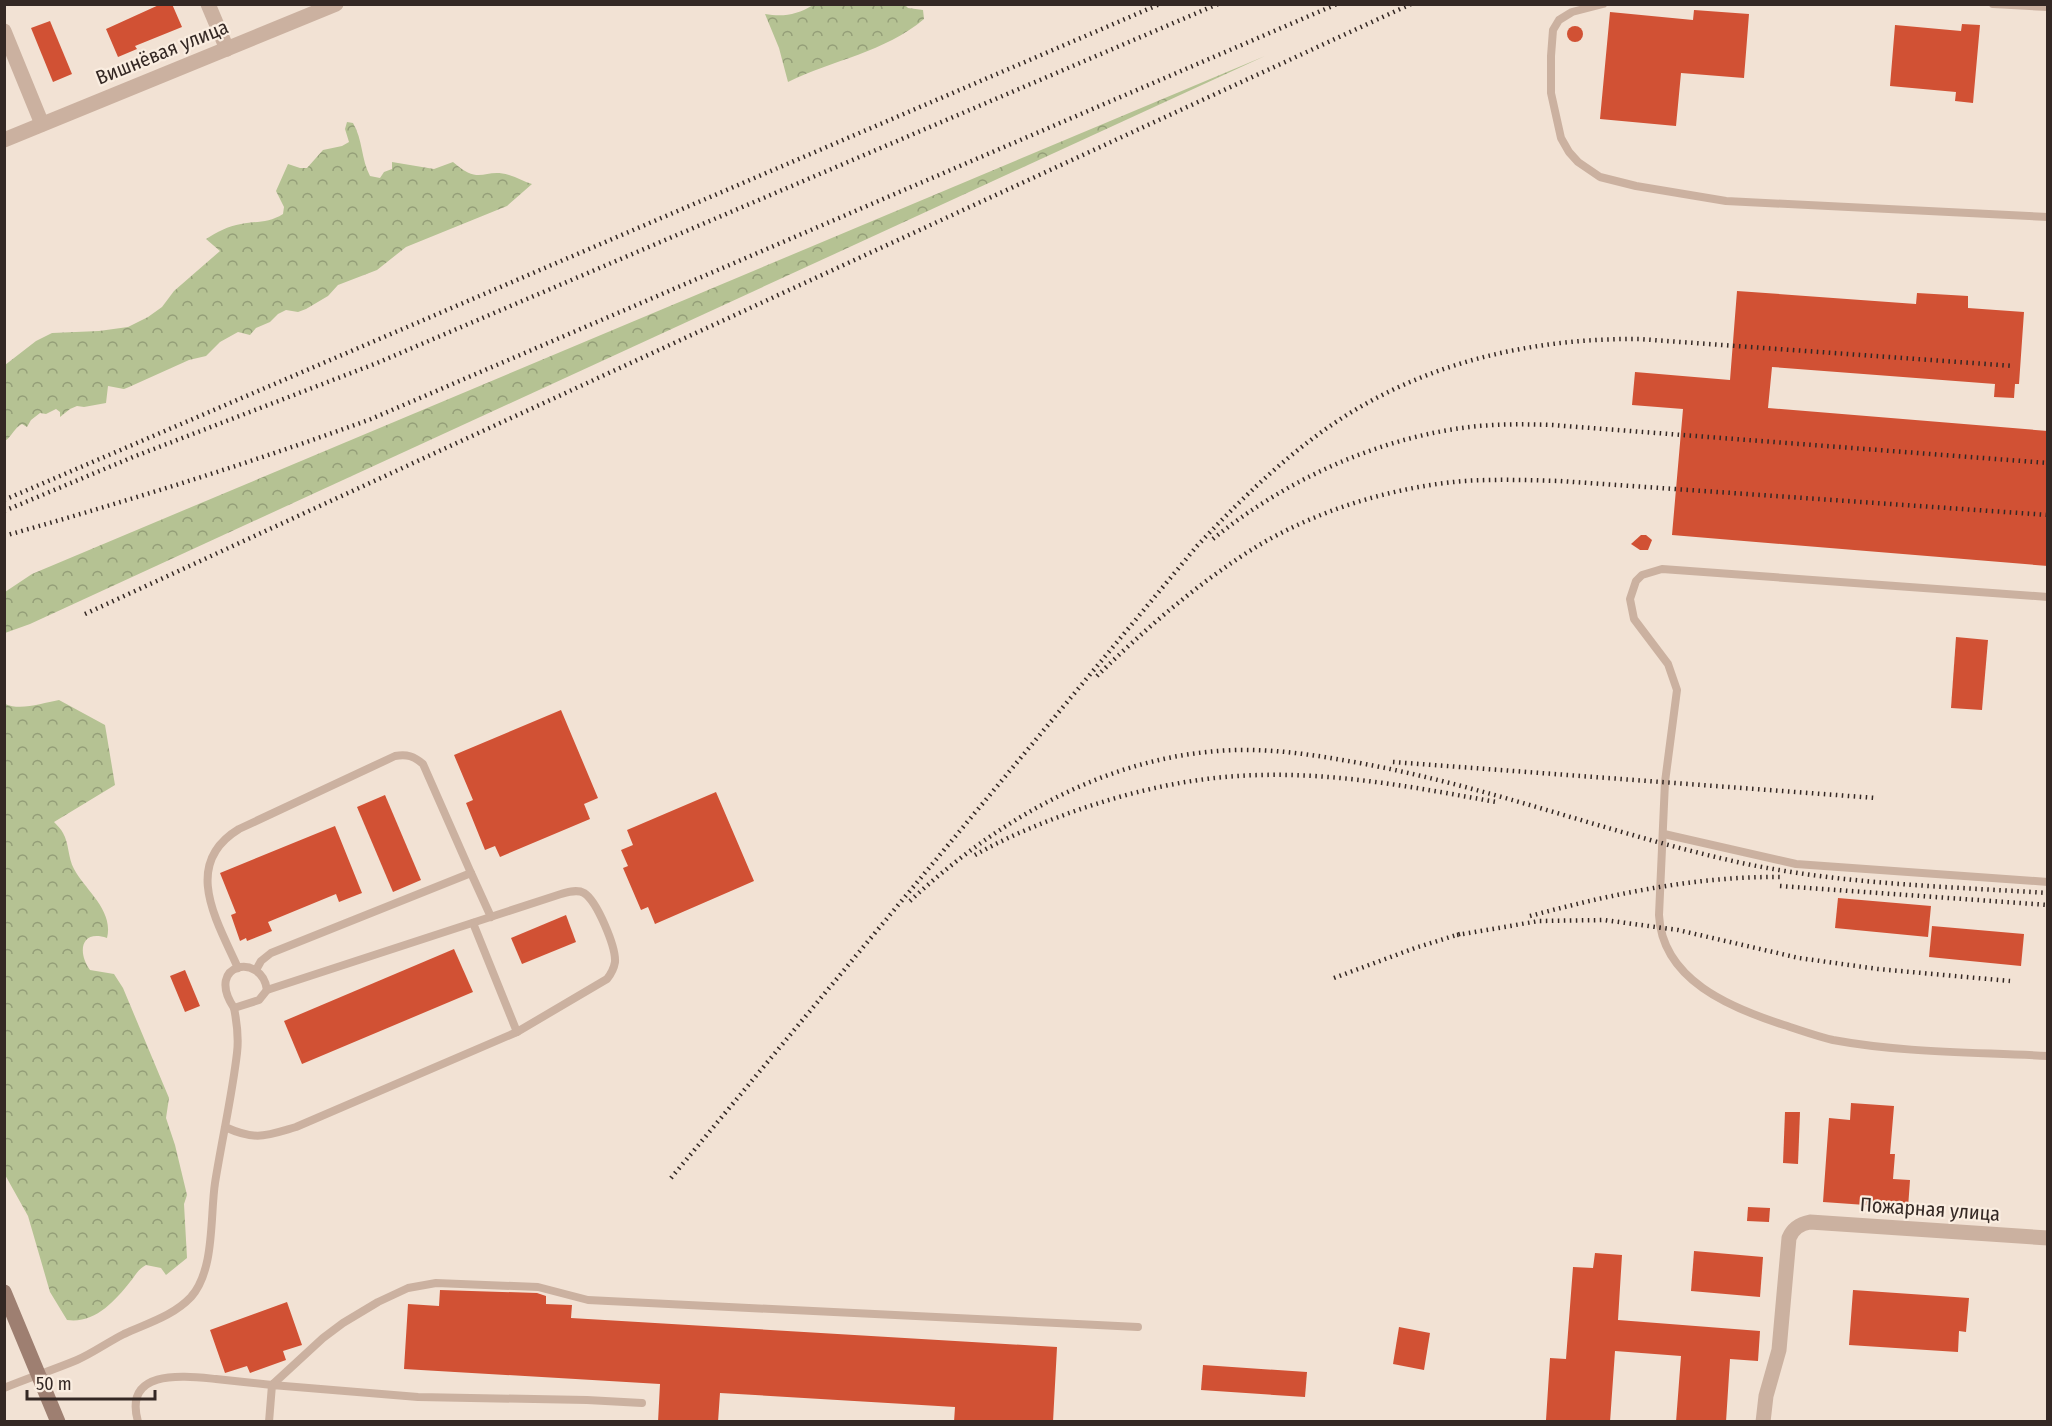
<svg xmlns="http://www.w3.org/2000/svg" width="2052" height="1426" viewBox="0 0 2052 1426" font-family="'Fira Sans Condensed',sans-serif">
	<defs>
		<pattern id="forest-crowns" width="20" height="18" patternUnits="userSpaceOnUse" patternTransform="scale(1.5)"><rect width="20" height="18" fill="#b5c293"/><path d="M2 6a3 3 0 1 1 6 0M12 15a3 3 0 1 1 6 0" fill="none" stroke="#949e78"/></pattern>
	</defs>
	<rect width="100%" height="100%" fill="#f2e2d4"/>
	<!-- forest -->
	<g fill="url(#forest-crowns)">
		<path d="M904,4l4,4 15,2 1,9c-39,33 -91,41 -136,63l-9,-34 -14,-34c18,3 32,1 48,-9z"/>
		<path d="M1265,56l-1235,568 -25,9v-41l27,-18z"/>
		<path d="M347,122l6,1c10,17 8,36 17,53l10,2 4,-6 8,-3v-7l42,7 19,-7c28,25 31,5 56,13 8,2 15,7 23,9l-25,22 -101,41 -29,23 -39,15 -10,11 -22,13 -8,3 -12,-2 -8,4 -8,8 -14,6 -6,7 -12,-3 -18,10 -14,14 -17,4 -60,27 -5,2 -16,-3 -2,17 -22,4 -7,-1 -7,3 -10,8v-5l-4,-3 -10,5 -6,-1 -9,7 -4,7 -5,-3c-7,3 -10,12 -17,17v-76l31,-24 16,-8 47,-2 29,-4 20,-10 14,-10 12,-16 46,-40 -14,-12c11,-7 22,-13 35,-15 16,-3 28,-1 42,-10l1,-7 -8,-16 12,-27 12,4h7l16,-18 19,-4 7,-4 -4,-13z"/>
		<path d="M59,700l46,25 10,60 -61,37c3,3 7,7 9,11 6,10 5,25 11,36 11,21 40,41 33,69 -26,-9 -30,14 -17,32l24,4 9,14 46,110 -3,20 9,27 12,50 -3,9 3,54 -21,17 -5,-7 -15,-3c-9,5 -10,10 -16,17 -16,20 -36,42 -63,38l-17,-28 -22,-76 -24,-43 1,-469c16,7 37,-1 54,-4z"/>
	</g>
	<!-- building -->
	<g fill="#d15134">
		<path d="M161,4h11l10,23 -47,19 2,3 -19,8 -12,-28z"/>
		<path d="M1694,10l55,4 -5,64 -63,-5 -5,53 -76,-7 10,-107 83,8z"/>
		<path d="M50,21l22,53 -19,8 -22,-54z"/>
		<path d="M1962,24l18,1 -7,78 -18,-2 1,-9 -66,-6 5,-61 66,6z"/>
		<circle cx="1575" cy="34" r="8"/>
		<path d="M1737,291l179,13 1,-11 51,3v12l56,4 -5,72h-4l-1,14 -20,-1 1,-13 -223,-17 -4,41 280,23v135l-376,-31 11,-126 -51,-4 3,-33 95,8z"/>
		<path d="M1641,535h5l6,5 -4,10h-8l-9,-6z"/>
		<path d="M1956,637l32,3 -6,70 -31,-2z"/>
		<path d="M561,710l37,88 -14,6 6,15 -90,38 -5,-11 -10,4 -19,-47 7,-3 -19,-45z"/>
		<path d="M716,792l38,89 -99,43 -7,-17 -7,3 -18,-42 5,-2 -7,-16 12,-5 -6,-15z"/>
		<path d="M385,795l36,85 -28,12 -36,-85z"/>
		<path d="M335,826l27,67 -23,9 -3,-8 -68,28 4,9 -25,10 -1,-3 -6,3 -9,-26 5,-2 -16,-40z"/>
		<path d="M1838,898l93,8 -3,31 -93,-9z"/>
		<path d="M566,915l10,27 -54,22 -11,-26z"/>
		<path d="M1932,926l92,8 -3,32 -92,-9z"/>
		<path d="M454,949l19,43 -171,72 -18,-43z"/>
		<path d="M185,970l15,36 -15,6 -15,-36z"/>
		<path d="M1851,1103l43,3 -4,48h5l-2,25 17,1 -2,28 -85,-6 6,-84 21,2z"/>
		<path d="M1785,1112h15l-2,52 -15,-1z"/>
		<path d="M1748,1207l22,1 -1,14 -22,-1z"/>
		<path d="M1694,1251l69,6 -3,40 -69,-6z"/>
		<path d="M1595,1253l27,2 -4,65 142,11 -2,30 -28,-2 -4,63h-50l5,-66 -66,-5 -5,71 -64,-2 4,-62 16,1 7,-92 20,1z"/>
		<path d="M440,1290l97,3 9,3v8l26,1 -1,13 486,29 -4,75h-99l1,-15 -235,-14 -2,29h-60l2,-38 -256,-15 4,-65 31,2z"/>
		<path d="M1853,1290l116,8 -3,34 -7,-1 -1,21 -109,-7z"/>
		<path d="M287,1302l15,43 -19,6 3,9 -36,13 -3,-7 -22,7 -15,-43z"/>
		<path d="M1399,1327l31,6 -6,37 -31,-6z"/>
		<path d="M1203,1365l104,7 -2,25 -104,-7z"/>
	</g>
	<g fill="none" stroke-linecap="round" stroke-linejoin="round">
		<!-- service -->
		<g stroke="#cbb1a0" stroke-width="8">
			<path d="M1603,4l-31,8 -13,8 -6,10 -2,26v37l10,45 8,14 9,10 22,15 36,9 90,15 322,16"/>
			<path d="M1993,4l55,3"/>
			<path d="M2048,597l-386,-28 -20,6 -6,6 -6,18 4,20 34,45 9,26 -12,92 -6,133c3,65 72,93 125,110 16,5 32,11 49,15 70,13 143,12 215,16"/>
			<path d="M1664,834l132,30 252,18"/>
			<path d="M473,923l44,109"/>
			<path d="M238,968c-21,-47 -57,-104 1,-139l156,-73c12,-2 19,0 28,8l48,109"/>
			<path d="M256,970l5,-9 10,-8 200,-80 20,44"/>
			<path d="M234,1008c-30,-45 28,-56 33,-18"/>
			<path d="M4,1388c24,-10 49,-18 73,-28 16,-7 31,-18 47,-26 24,-11 49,-18 67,-37 24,-27 19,-81 24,-114 7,-44 17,-87 22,-130 2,-16 0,-30 -3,-45l25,-8 8,-10 294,-96c7,-2 16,-5 23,-1 13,8 32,54 31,69 -1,6 -4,12 -8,17l-90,53 -221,95c-31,9 -40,14 -71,0"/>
			<path d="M138,1422c-15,-54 46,-46 78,-43 19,2 37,4 56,6l51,-47 20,-15 35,-21 30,-14 28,-5 102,4 50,13 550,27"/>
			<path d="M269,1422l3,-37 146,12 169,3 55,3"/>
		</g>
		<!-- minor -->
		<g stroke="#cbb1a0" stroke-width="15">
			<path d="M208,4l19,45"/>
			<path d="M4,31l38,93"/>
			<path d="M4,140l332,-136"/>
			<path d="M1763,1422l3,-26 13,-46 10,-112c4,-10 11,-14 21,-16l238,16"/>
		</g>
		<!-- secondary -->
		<path stroke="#9e7f71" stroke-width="15" d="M4,1292l54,130"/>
		<!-- rail -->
		<g stroke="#342824" stroke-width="4.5" stroke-dasharray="1.5 4.5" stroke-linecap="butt">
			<path d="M4,500l1156,-496"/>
			<path d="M4,511l129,-54 244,-94 841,-359"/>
			<path d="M4,536c124,-35 247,-73 367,-117l966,-415"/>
			<path d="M1213,539c73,-60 171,-104 266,-113 24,-2 48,-2 73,-1l496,38"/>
			<path d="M85,614l1326,-610"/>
			<path d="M1097,676c47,-46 102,-94 159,-129 61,-37 137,-60 208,-66 32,-2 64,-1 96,0l488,34"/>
			<path d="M1393,762l483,36"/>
			<path d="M975,855c32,-18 66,-32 100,-44 60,-21 122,-35 187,-36 78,-2 157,13 234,27"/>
			<path d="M1780,886l268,19"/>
			<path d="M910,901c89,-83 201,-147 325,-151 41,-1 80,5 119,12 125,22 243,67 366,96 107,26 218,28 328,35"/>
			<path d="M1530,916c82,-22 166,-40 251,-39"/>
			<path d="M1457,935l82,-14 65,-1 74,10 121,28 79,11 132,12"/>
			<path d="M1334,978l81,-30 48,-15"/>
			<path d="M671,1178l526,-632c42,-45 88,-90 139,-124 90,-60 197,-84 303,-83l375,27"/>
		</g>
	</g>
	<g text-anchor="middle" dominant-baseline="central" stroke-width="4.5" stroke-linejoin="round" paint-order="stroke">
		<!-- street labels -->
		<g font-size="20" fill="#342824" stroke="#faede0">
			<text transform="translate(162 52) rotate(-22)">Вишнёвая улица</text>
			<text transform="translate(1930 1209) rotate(4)">Пожарная улица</text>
		</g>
	</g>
	<!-- border -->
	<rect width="2052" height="1426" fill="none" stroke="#342824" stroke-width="12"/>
	<!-- scale -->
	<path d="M27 1390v9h128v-9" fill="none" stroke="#342824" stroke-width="3"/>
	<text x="36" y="1390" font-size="18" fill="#342824" stroke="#faede0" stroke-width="4.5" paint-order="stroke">50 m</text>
</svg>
